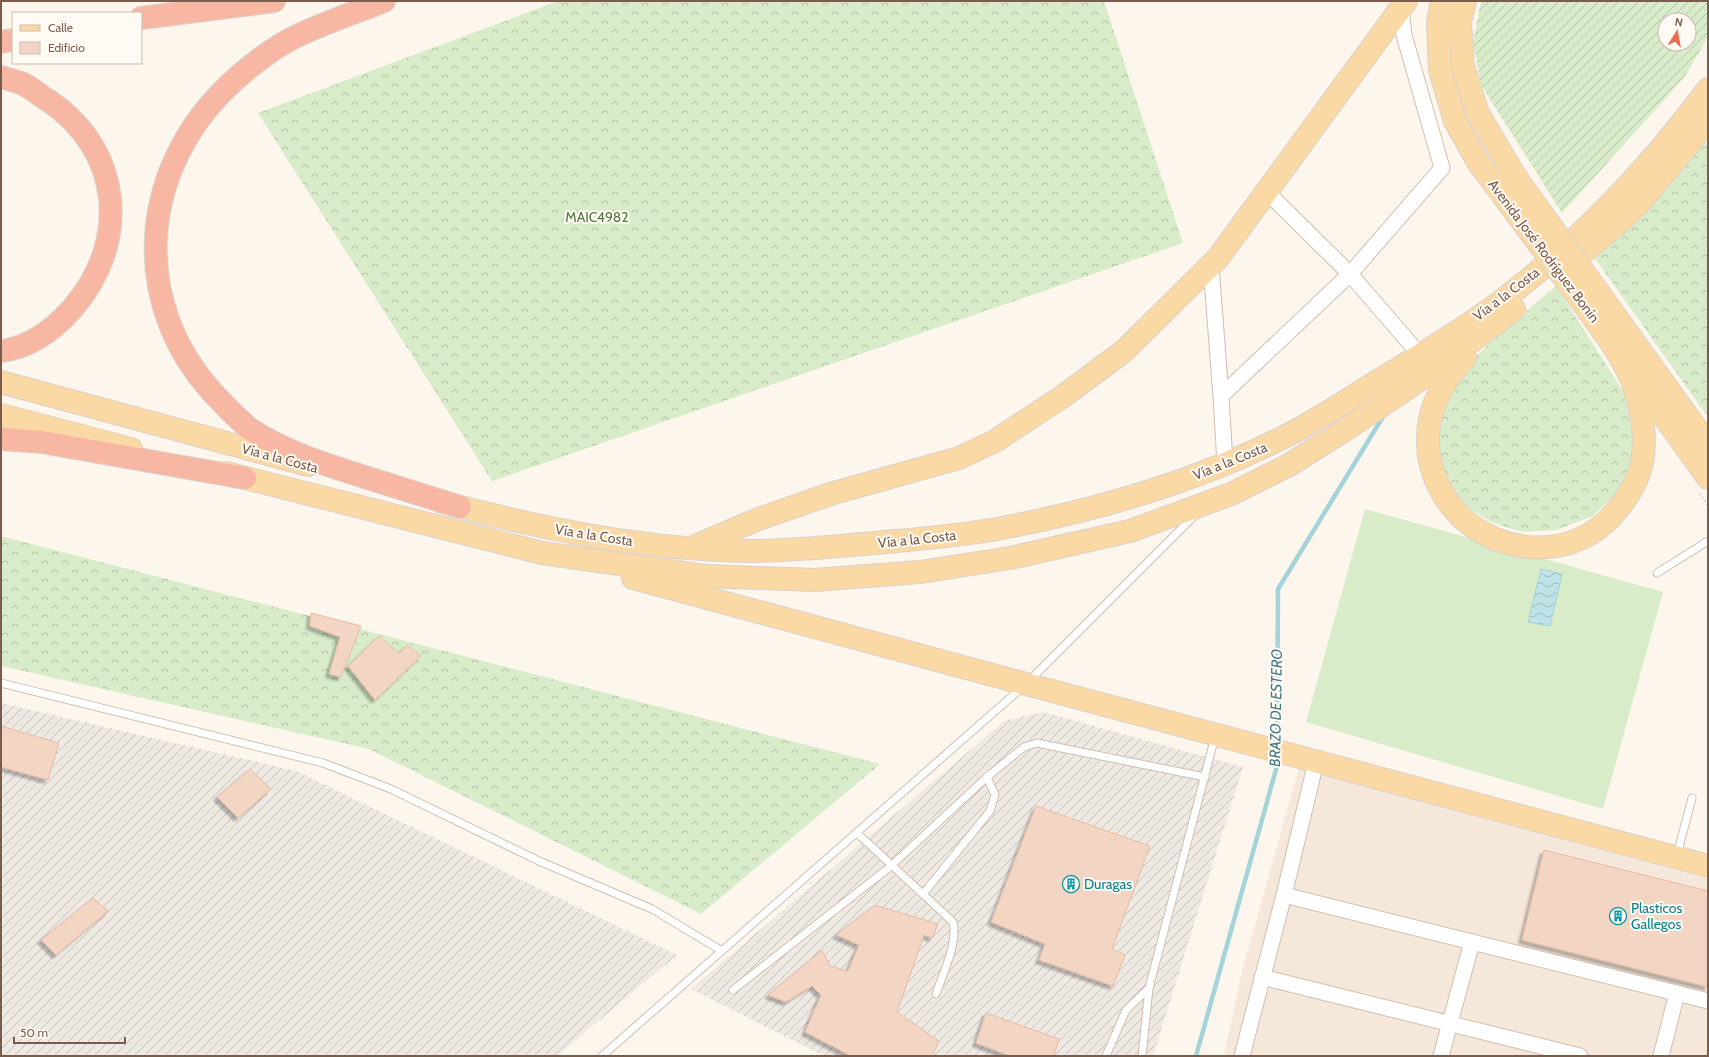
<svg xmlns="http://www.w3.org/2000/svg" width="1709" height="1057" viewBox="0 0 1709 1057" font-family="Cabin,sans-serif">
	<defs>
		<pattern id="industrial-furrows" width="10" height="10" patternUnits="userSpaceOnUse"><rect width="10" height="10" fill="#efe9e4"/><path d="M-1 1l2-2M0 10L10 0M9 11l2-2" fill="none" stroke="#c7c0bb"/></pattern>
		<pattern id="forest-crowns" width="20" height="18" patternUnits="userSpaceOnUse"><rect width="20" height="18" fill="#d8ecc9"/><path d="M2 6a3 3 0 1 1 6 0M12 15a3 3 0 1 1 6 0" fill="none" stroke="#b4c2a5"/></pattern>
		<pattern id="garden-furrows" width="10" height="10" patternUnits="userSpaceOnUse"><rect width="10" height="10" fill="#d8ecc9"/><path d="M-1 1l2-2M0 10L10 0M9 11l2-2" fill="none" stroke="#b4c2a5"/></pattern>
		<pattern id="water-waves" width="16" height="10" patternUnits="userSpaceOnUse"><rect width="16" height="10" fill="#bfe3e8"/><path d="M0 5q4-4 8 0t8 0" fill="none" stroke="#a0bbbe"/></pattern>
		<filter id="shadow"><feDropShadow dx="-3.5" dy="3.5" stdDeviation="1" flood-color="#0004"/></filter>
	</defs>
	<rect width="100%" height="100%" fill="#fdf6ec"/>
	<!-- residential -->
	<path fill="#f5e8da" d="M1299,768l409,111v177h-484l18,-85z"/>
	<!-- industrial -->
	<g fill="url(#industrial-furrows)">
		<path d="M1,703l295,68 381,184 -120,101h-556z"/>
		<path d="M1043,712l200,55 -90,289h-329l-133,-67 313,-268z"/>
	</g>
	<!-- grass -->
	<path fill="#d8ecc9" d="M1365,509l298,83 -60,217 -297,-87z"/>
	<!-- forest -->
	<g fill="url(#forest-crowns)">
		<path d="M558,1h546l79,242 -691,238 -234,-368z"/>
		<path d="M1708,141v276l-114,-160z"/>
		<path d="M1556,286l70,110 6,37v28l-14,30 -25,25 -37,14 -33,2 -30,-9 -26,-16 -22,-30 -10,-36 15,-57 40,-42z"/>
		<path d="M1,536l879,228 -179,150 -332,-165 -368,-83z"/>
	</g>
	<!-- garden -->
	<path fill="url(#garden-furrows)" fill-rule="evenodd" d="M1481,1h227v36l-24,41 -122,135 -81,-128 -8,-43zM1665,20h24v24h-24z"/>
	<!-- water -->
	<path fill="url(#water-waves)" stroke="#a5d3da" d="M1541,569l21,5 -12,52 -22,-4z"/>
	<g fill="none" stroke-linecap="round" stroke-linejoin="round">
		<!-- stream -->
		<g stroke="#a5d3da" stroke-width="4.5">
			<path d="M1277,745l1,-156 106,-174"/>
			<path d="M1196,1056l81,-290v-9"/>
		</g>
	</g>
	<!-- building -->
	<g fill="#f3d5c3" stroke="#e6bba3" filter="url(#shadow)">
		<path d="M311,613l50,13 -20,51 -12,-3 11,-37 -30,-11z"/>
		<path d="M379,636l20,18 8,-9 14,11 -46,44 -27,-34z"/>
		<path d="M1,726l58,17 -11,37 -47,-13z"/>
		<path d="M250,769l21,20 -33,29 -21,-21z"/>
		<path d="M1036,806l114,40 -38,103 13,6 -12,31 -74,-26 6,-16 -54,-22z"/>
		<path d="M1544,850l164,41v96l-186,-47z"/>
		<path d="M93,898l15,13 -52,44 -15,-15z"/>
		<path d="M875,905l63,19 -6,14 -8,-3 -27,77 42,29 -7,15h-81l-46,-24 16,-37 -9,-9 -26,16 -18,-7 54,-45 8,16 18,5 11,-26 -23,-10z"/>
		<path d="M986,1013l73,26 -5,17h-44l-34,-13z"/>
	</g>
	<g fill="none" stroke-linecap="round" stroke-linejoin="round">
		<!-- lane casing -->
		<g stroke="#d1beb0" stroke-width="9">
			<g id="lane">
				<path d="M1657,573l51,-32"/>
				<path d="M1,683l322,80 68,26 148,72 113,48 70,42"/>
				<path d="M857,833l96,89c5,22 -10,51 -17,72"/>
				<path d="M1677,855l15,-57"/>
				<path d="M923,894l67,-83 5,-16 -8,-18"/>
				<path d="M733,990l158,-124 96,-89 37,-30 13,-4 168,34"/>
				<path d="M602,1056l424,-372 168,-168"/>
				<path d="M1106,1056l20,-46 23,-22"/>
				<path d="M1142,1056l7,-68 66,-251"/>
			</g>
		</g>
		<!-- street casing -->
		<g stroke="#d1beb0" stroke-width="17">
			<g id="street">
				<path d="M1266,191l84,83 70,81"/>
				<path d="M1211,266l10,130"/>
				<path d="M1225,464l-4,-68 129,-122 92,-106 -38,-133 -3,-27"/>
				<path d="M1284,895l424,106"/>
				<path d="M1262,977l318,79"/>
				<path d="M1242,1056l42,-161 32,-133"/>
				<path d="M1441,1056l31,-114"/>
				<path d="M1661,1056l16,-63"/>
			</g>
		</g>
		<!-- primary casing -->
		<g stroke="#dad1cd" stroke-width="24">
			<g id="primary">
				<path d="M1442,1l-4,21 2,48 15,51 24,43 23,30"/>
				<path d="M1465,1l-5,21 3,44 15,48 39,65"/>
				<path d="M1561,271l55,-46 26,-25 66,-79"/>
				<path d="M1606,303l102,142"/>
				<path d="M1590,313l118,165"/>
				<path d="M1465,358c-27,28 -41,58 -36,97 3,20 11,37 23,52 37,46 112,56 156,13 4,-4 8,-9 12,-14 9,-11 16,-23 20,-36 8,-27 2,-61 -7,-87 -5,-13 -14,-27 -21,-40"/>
				<path d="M1,382l307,83"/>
				<path d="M1,415l130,34"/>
				<path d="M226,473l316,80 163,23 109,4 106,-8 90,-14 120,-27 101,-37 58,-29 56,-35 85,-57 84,-64"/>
				<path d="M442,502c100,27 204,48 308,49 38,0 76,-4 114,-7 42,-4 85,-7 127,-14 100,-18 201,-47 291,-92 35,-17 71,-42 104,-62 38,-23 78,-47 114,-74 79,-60 148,-132 208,-213"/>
				<path d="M693,547l63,-27 74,-26 129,-36 36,-17 67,-44 62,-46 94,-93 188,-257"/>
				<path d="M633,578l393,106 682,182"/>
			</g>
		</g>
		<!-- highway casing -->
		<g stroke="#dad1cd" stroke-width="24">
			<g id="highway">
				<path d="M384,1c-30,12 -61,22 -89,36 -23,11 -53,35 -71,53 -85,85 -93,213 -11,303 12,12 24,26 37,36 30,20 65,32 99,43 37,12 74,23 111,35"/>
				<path d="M141,18l133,-17"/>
				<path d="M1,42l12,-2"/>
				<path d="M1,77c7,2 14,4 20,6 10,4 19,13 28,18 74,50 81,142 23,208 -18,20 -43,39 -71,42"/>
				<path d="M1,439l41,3 203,36"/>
			</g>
		</g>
		<!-- path -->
		<path stroke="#d9b8a5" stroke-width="2.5" stroke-dasharray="1 3" stroke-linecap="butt" d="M1700,494l8,11"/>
		<!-- lane -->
		<use href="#lane" stroke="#fff" stroke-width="7"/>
		<!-- street -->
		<use href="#street" stroke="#fff" stroke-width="15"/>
		<!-- primary -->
		<use href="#primary" stroke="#fbd9a5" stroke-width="22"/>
		<!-- highway -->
		<use href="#highway" stroke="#f7b7a3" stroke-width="22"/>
		<!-- primary-bridge casing -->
		<g stroke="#dad1cd" stroke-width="24" stroke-linecap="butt">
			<g id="primary-bridge">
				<path d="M1517,179l89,124"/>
				<path d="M1502,194l88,119"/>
			</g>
		</g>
		<!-- primary-bridge -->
		<use href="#primary-bridge" stroke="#fbd9a5" stroke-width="22"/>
	</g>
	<!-- icons -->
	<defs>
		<g id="building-ring" transform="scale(0.9)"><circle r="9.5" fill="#fffaf3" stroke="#0f9aa8" stroke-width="1.5"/><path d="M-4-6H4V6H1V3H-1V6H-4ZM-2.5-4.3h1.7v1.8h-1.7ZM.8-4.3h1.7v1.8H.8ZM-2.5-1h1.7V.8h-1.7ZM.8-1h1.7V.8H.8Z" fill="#0f9aa8"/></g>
	</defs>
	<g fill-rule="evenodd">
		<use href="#building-ring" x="1071" y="884"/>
		<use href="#building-ring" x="1618" y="916"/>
	</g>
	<g text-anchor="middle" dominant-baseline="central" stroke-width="4" stroke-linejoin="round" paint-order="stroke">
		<!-- park labels -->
		<g font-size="14" fill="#537a41" stroke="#fffaf3">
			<text x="597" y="217">MAIC4982</text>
		</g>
		<!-- street labels -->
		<g font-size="14" fill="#7a5c4d" stroke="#fffaf3">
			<text transform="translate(1544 251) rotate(53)">Avenida José Rodríguez Bonín</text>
			<text transform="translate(1506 294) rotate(-37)">Vía a la Costa</text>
			<text transform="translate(280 458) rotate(15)">Vía a la Costa</text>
			<text transform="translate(1230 461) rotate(-22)">Vía a la Costa</text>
			<text transform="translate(594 535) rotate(9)">Vía a la Costa</text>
			<text transform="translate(917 539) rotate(-6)">Vía a la Costa</text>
		</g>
		<!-- culture labels -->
		<g font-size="14" fill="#0d838f" stroke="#fffaf3" text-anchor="start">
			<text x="1084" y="884">Duragas</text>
			<text x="1631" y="908">Plasticos<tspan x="1631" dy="16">Gallegos</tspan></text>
		</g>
		<!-- water labels -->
		<g font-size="15" font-style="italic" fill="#437c86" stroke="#fffaf3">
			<text transform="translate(1276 708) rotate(-89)">BRAZO DE ESTERO</text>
		</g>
	</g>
	<!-- border -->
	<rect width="1709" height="1057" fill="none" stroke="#7a5c4d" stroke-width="4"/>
	<!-- legend -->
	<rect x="12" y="12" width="130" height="52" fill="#fffaf3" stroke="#cabbb1"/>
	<rect x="20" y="25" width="20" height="6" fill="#fbd9a5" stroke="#cabbb1"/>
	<text x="48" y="32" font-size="12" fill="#7a5c4d">Calle</text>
	<rect x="20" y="42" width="20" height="12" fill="#f3d5c3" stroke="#cabbb1"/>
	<text x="48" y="52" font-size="12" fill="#7a5c4d">Edificio</text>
	<!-- north arrow -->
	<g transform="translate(1677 32) rotate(11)"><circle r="19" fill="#fffaf3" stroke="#cabbb1"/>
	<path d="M0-3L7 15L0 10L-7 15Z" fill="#e76f51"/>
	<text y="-6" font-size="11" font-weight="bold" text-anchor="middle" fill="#7a5c4d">N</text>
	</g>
	<!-- scale -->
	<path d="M14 1037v6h111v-6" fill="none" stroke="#7a5c4d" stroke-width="2"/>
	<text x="20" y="1037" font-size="12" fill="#7a5c4d" stroke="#fffaf3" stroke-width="3" paint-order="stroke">50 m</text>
</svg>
